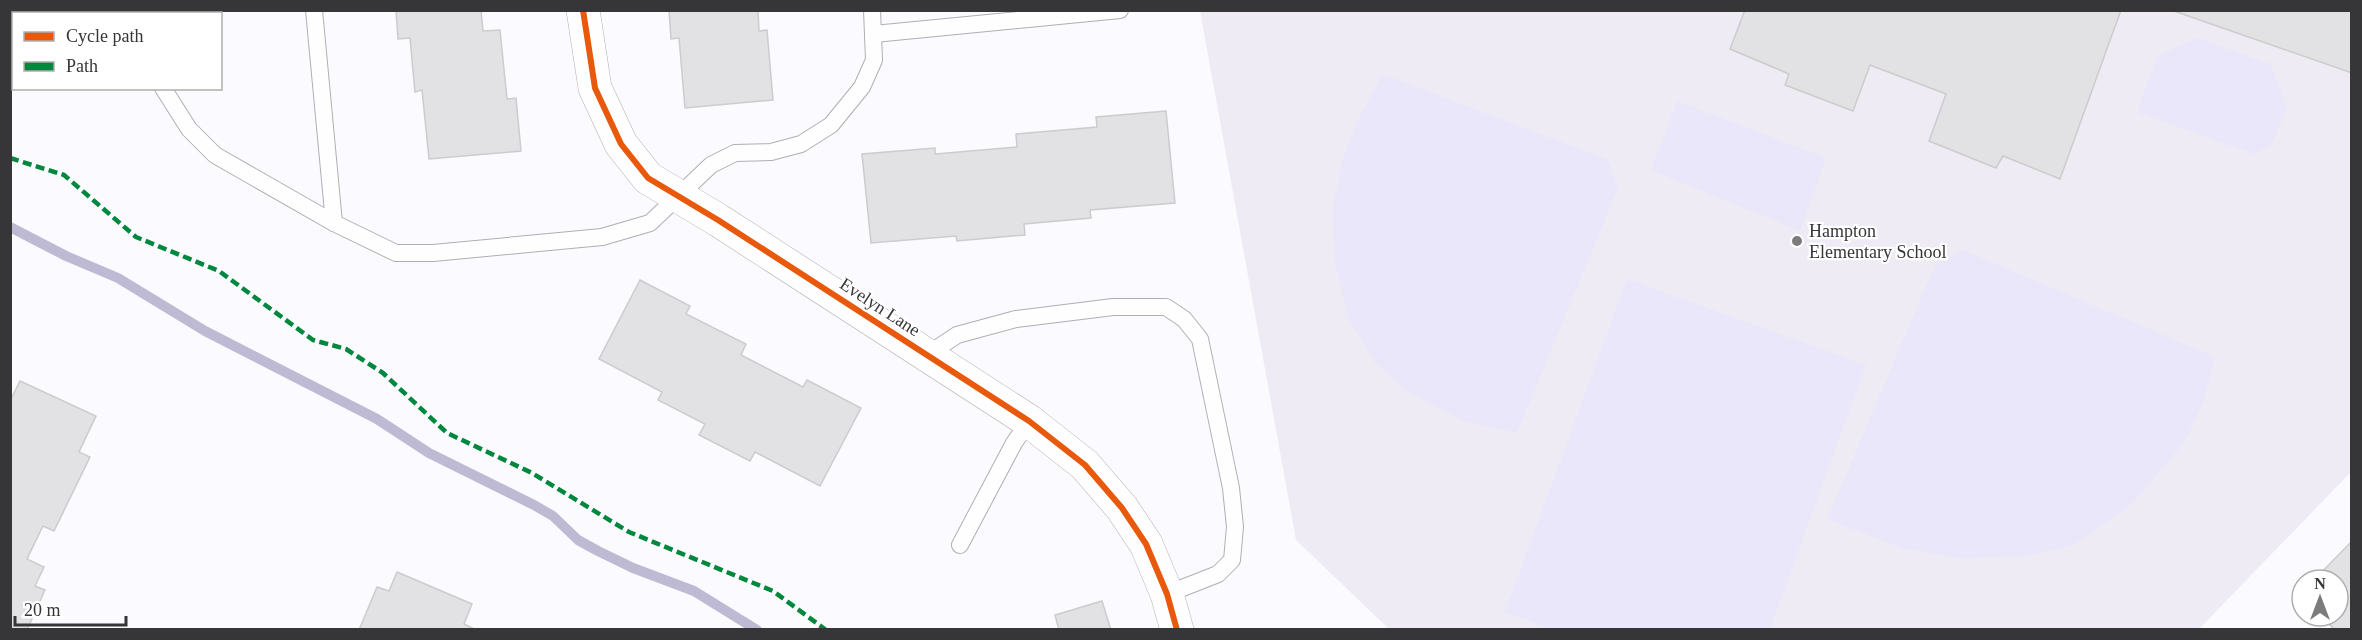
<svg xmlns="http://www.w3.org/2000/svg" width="2362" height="640" viewBox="0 0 2362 640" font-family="'Times New Roman',serif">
	<rect width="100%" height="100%" fill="#fbfafe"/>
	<!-- built -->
	<path fill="#eeebf5" d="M1200,11h1151v461l-152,157h-810l-93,-89z"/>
	<!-- green -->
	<g fill="#eae7fa">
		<path d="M2197,38l73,26 17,44 -16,38 -17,8 -117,-42 21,-57z"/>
		<path d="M1382,74l225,85 11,29 -101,245 -54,-12 -55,-29 -33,-29 -27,-45 -13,-56 -2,-54 9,-46 14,-38z"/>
		<path d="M1677,101l149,57 -26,73 -149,-61z"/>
		<path d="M1963,250l252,107 -11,44 -18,39 -54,64 -58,41 -44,11 -71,2 -58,-10 -74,-29 109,-256z"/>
		<path d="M1627,279l239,86 -96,264h-218l-47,-17z"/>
	</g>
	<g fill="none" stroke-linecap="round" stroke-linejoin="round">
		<!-- stream -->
		<path stroke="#bfbad3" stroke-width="10" d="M10,227l56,29 52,22 87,53 172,88 52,34 105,52 19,11 25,24 20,11 35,17 61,23 63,39"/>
	</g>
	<!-- building -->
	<g fill="#e2e1e4" stroke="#cccbce" stroke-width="1.5">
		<path d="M396,10h85l2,21 17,-1 7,69 9,-1 5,53 -92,8 -7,-69 -7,2 -5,-54 -12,1z"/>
		<path d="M669,10h89l1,21 8,-1 6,70 -88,8 -6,-70 -8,1z"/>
		<path d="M1745,10h376l-61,169 -57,-23 -7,12 -67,-27 17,-47 -76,-29 -17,46 -68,-26 4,-11 -59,-25z"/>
		<path d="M2171,10h181v63z"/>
		<path d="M1166,111l9,92 -85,7 1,8 -67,6 1,11 -68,6 -1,-5 -85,7 -9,-89 73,-6v6l82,-7 -1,-13 81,-7 -1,-10z"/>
		<path d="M640,280l50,26 -4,8 60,30 -5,11 62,32 4,-7 54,28 -41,78 -65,-34 -5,9 -51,-26 6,-11 -47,-24 4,-8 -63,-33z"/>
		<path d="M20,381l76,35 -17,36 11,5 -36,74 -11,-5 -16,33 17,8 -9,19 10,4 -18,40h-17v-229z"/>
		<path d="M2352,541v89h-17l-14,-14h17v-36h-24z"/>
		<path d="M397,572l75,32 -8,20 12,6h-117l18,-43 12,4z"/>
		<path d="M1102,601l9,29h-52l-4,-15z"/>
	</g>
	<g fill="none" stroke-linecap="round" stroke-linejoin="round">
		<!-- service casing -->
		<g stroke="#afaeb2" stroke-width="18">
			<g id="service">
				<path d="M314,10l20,213"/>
				<path d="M177,14l4,-4"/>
				<path d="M874,34l246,-24"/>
				<path d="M163,88l26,41 26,26 119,68 62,30h37l169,-16 48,-14 61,-58 24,-12 36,-1 30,-8 30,-19 31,-38 12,-27 -2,-50"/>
				<path d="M927,355l30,-20 59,-16 97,-12h53l18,12 16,20 31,149 4,39 -3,33 -14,14 -51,20"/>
				<path d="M960,545l54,-102 15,-22"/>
			</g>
		</g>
		<!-- minor casing -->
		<g stroke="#afaeb2" stroke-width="34">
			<path id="minor" d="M583,10l12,78 26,56 27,34 70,42 311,201 56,44 37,43 24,36 21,50 10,36"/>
		</g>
		<!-- service -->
		<use href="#service" stroke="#fefeff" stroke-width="16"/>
		<!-- minor -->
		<use href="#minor" stroke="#fefeff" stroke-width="33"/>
		<!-- quiet -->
		<path stroke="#00873e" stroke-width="4.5" stroke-dasharray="9 4.5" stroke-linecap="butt" d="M10,158l54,17 72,62 83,34 94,69 33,9 37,24 64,60 85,40 97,59 144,59 53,39"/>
		<!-- cycleway casing -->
		<g stroke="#fff" stroke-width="10">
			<path id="cycleway" d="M583,10l12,78 26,56 27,34 70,42 311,201 56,44 37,43 24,36 21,50 10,36"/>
		</g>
		<!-- cycleway -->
		<use href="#cycleway" stroke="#e8590c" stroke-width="6"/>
	</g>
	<!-- markers -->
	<circle fill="#7b7a7d" stroke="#fff" stroke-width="2" cx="1797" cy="241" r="6"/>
	<g text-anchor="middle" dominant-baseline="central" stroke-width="4.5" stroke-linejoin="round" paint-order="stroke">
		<!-- poi labels -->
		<g font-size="18" fill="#363538" stroke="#fff" text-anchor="start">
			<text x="1809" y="231">Hampton<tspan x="1809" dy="21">Elementary School</tspan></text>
		</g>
		<!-- street labels -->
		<g font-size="18" fill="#363538" stroke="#fff">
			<text transform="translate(880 307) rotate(33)">Evelyn Lane</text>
		</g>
	</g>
	<!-- border -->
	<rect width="2362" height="640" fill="none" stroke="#363538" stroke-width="24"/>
	<!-- legend -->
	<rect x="12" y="12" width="210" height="78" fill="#ffffff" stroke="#afaeaf" stroke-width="1.5"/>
	<rect x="24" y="32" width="30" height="9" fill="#e8590c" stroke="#afaeaf" stroke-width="1.5"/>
	<text x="66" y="42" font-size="18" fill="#363538">Cycle path</text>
	<rect x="24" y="62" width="30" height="9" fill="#00873e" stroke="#afaeaf" stroke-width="1.5"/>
	<text x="66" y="72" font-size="18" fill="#363538">Path</text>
	<!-- north arrow -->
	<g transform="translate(2320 598)"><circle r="28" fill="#ffffff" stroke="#afaeaf" stroke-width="1.5"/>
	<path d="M0-4.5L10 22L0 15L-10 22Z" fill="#7b7a7d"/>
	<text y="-9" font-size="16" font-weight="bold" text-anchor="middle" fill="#363538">N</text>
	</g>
	<!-- scale -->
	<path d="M15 616v9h111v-9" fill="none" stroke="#363538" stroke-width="3"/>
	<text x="24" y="616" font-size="18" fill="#363538" stroke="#ffffff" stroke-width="4.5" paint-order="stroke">20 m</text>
</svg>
